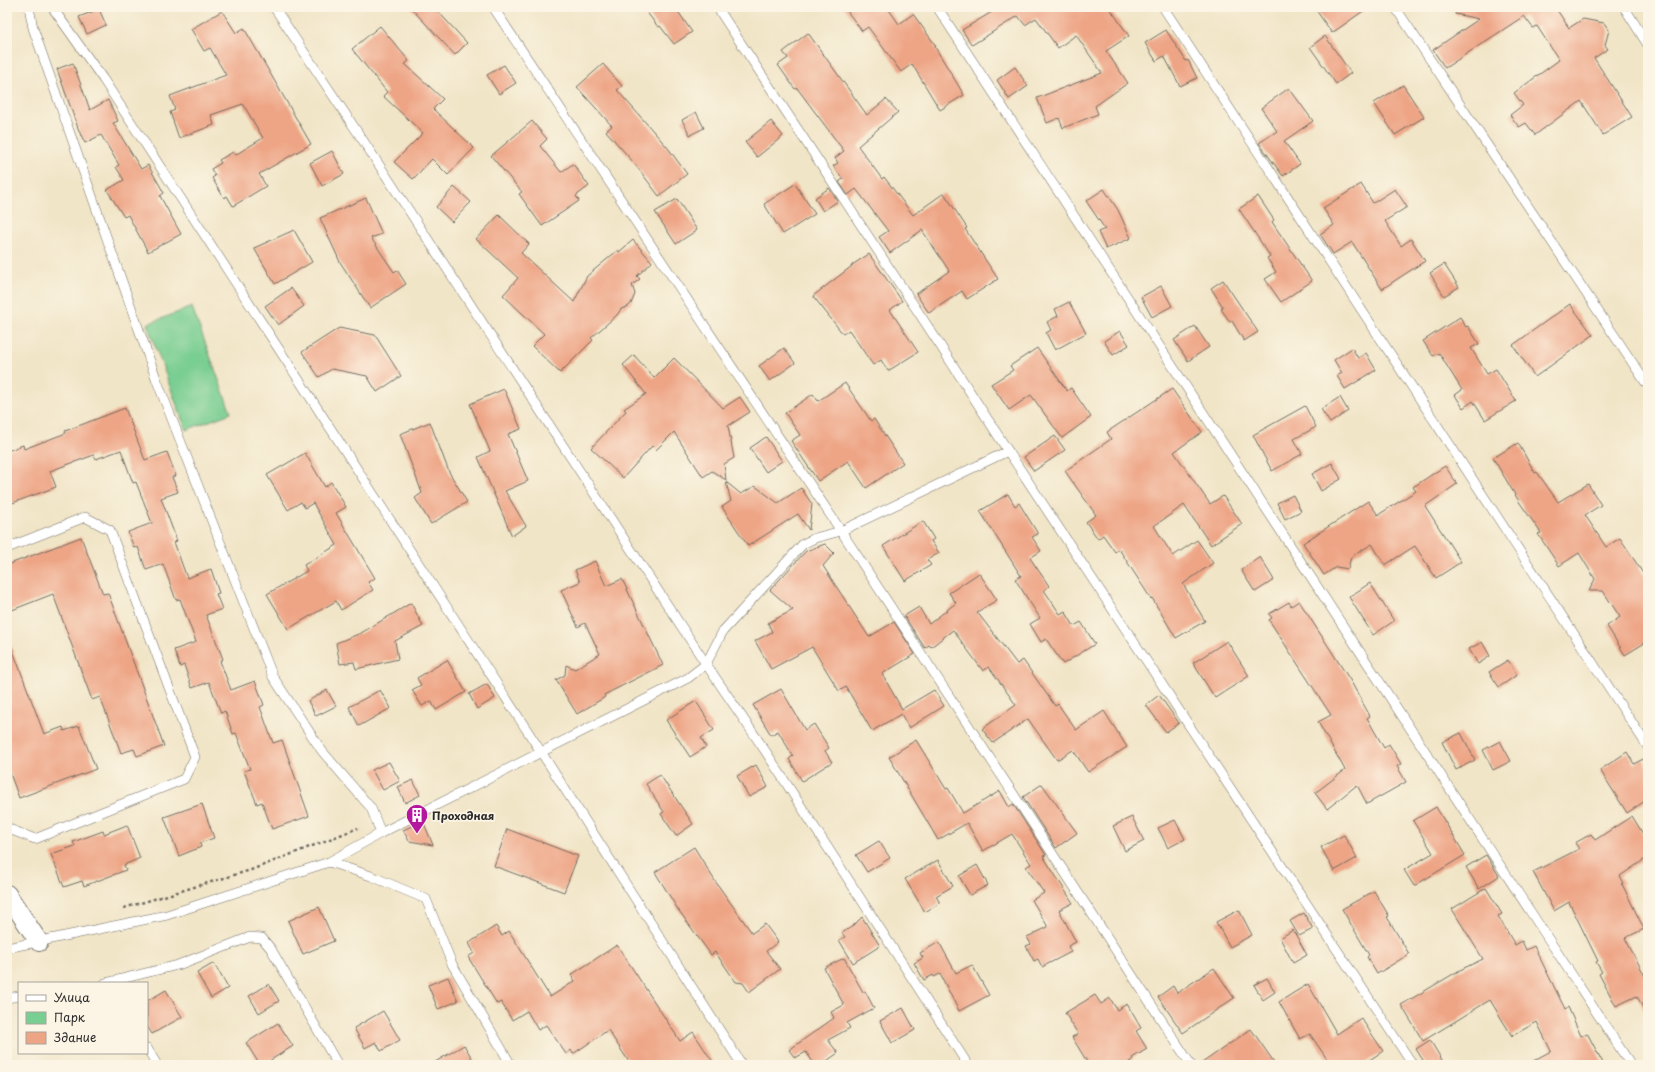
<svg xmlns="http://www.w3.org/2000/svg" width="1655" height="1072" viewBox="0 0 1655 1072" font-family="'Playpen Sans',sans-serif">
	<rect width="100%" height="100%" fill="#fcf5e5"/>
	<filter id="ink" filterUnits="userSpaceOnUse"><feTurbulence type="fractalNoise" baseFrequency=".025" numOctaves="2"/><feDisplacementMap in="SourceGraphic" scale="8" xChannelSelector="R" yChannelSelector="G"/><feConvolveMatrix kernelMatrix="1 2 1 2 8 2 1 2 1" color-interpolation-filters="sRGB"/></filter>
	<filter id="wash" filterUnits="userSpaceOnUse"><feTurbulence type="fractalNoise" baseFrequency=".012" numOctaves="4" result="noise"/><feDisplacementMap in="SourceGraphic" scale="16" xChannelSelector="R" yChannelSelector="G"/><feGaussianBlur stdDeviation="0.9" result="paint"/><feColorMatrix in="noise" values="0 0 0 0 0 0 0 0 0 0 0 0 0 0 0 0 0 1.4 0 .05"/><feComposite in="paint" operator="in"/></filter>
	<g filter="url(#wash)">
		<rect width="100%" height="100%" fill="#f1e5c7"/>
		<!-- green -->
		<path fill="#79ce92" stroke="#527c5e" d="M192,307l39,106 -45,17 -39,-106z"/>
		<g id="blocks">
			<!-- building -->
			<g fill="#eea586">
				<path d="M410,7h24l33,36 -12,12z"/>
				<path d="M643,7h32l17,25 -18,12 -14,-18 -2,1z"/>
				<path d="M844,7h43l12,17 14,-10 23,32 -1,1 29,48 -24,15 -28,-46 -11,8 -33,-45 -6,4z"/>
				<path d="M1000,7h109l20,29 -23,15 22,32 -33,23 3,8 -35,14 -4,-10 -12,5 -10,-25 65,-25 -26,-38 -18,13 -22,-30 -11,7 -7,-9 -46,29 -10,-15z"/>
				<path d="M1314,7h55l-37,26z"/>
				<path d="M1456,7h99l14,21 14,-9 21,4 5,7 -4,15 3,4 -14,9 38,59 -29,18 -22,-34 -46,34 -9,-12 -7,4 -9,-12 13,-10 -9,-12 45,-33 -22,-34 -4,2 -9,-12 -79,52 -12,-18 46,-31 -24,-5z"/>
				<path d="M99,9l7,16 -19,9 -8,-17z"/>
				<path d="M222,11l14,22 8,-5 67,116 -52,30 7,12 -33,20 -6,-10 -3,2 -12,-20 3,-2 -4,-7 10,-6 -2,-3 14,-8 2,3 28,-17 -20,-34 -32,11 3,10 -35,13 -9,-26 5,-2 -5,-14 56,-21 -16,-27 -6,3 -13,-22z"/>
				<path d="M380,26l29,35 -4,3 38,35 -10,10 41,39 -26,27 -16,-16 -19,20 -19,-17 29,-29 -40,-37 4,-4 -35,-43z"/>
				<path d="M1166,30l20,31 2,-1 9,18 -17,8 -16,-30 -8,5 -11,-18z"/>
				<path d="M808,33l59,82 19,-16 12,13 -40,34 24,33 2,-2 29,38 31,-22 23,35 -2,1 33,50 -31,20 -5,-8 -33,22 -13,-19 33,-23 -1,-2 -26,-39 -32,23 -11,-16 9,-6 -32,-42 -8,6 -9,-13 4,-3 -10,-13 5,-3 -3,-5 9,-7 -47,-63 -2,1 -17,-24 10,-7 -5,-6z"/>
				<path d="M1325,36l26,37 -15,11 -26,-37z"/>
				<path d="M73,63l17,47 18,-10 10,21 -5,2 28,46 7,-4 16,28 -4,3 21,38 -33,18 -20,-37 -4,2 -17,-27 17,-10 -8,-13 3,-2 -18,-30 -16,8 -6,-12 -22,-62z"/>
				<path d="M603,64l19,22 -5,4 51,58 19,26 -28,22 -25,-33 -28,-32 6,-5 -35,-39z"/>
				<path d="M504,65l12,18 -17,11 -12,-19z"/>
				<path d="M1015,67l13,19 -19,13 -12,-19z"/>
				<path d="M1403,85l21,32 -29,18 -21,-32z"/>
				<path d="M1289,88l24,33 -29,20 16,23 -17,12 -24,-33 18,-12 -16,-23z"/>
				<path d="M696,112l8,16 -14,7 -8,-15z"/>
				<path d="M532,121l15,18 -7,7 21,26 12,-8 16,22 -13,10 3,5 -37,25 -23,-32 3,-2 -31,-36z"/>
				<path d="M771,121l12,15 -26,21 -12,-15z"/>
				<path d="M332,151l12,23 -22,12 -12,-23z"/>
				<path d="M795,184l20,30 -32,20 -19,-30z"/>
				<path d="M1361,184l12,19 22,-14 12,18 -22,14 16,25 10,-7 14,22 -43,28 -30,-47 -19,12 -13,-20 14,-9 -11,-17z"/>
				<path d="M454,187l17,15 -19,20 -16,-15z"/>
				<path d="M829,188l9,13 -15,10 -8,-13z"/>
				<path d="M1104,189l14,21 13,28 -25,11 -8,-17 7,-3 -19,-28z"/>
				<path d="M1258,196l16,24 -2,2 40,59 -31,21 -16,-23 11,-7 -9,-14 3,-2 -31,-47z"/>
				<path d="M366,198l16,36 -11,4 23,34 3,-2 9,14 -36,24 -30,-46 -20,-44z"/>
				<path d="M677,199l20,31 -21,14 -21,-32z"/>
				<path d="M499,215l30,29 -8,9 53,49 13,-26 31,-26 1,2 14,-12 19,22 -15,14 3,3 -8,6 3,9 -4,10 -4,3 -6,2 -4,6 -26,23 2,2 -33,33 -28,-27 12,-12 -41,-39 15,-17 -42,-39z"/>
				<path d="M294,230l18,32 -37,22 -21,-36z"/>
				<path d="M869,254l33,47 -12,9 28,42 -30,19 -7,-11 -8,5 -24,-35 -6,4 -30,-38 39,-30v-1z"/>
				<path d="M1444,264l15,23 -15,9 -14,-23z"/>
				<path d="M1223,280l35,52 -14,9 -12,-20 -2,1 -9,-13 2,-2 -12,-19z"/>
				<path d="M1161,286l11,20 -20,11 -11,-20z"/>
				<path d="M291,288l13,18 -26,19 -13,-19z"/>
				<path d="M1069,302l17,31 -31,17 -9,-17 5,-3 -4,-8 11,-6 -3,-7z"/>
				<path d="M1570,304l23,31 -58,42 -22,-32z"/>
				<path d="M1460,317l6,10 2,-1 11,18 -8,4 16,26 9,-5 20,32 -31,19 -12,-19 -10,7 -8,-13 7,-5 -23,-37 -6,3 -10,-15z"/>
				<path d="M1195,326l14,21 -21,14 -14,-21z"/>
				<path d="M339,328l36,7 26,41 -24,16 -10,-16 -35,-7 -13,8 -17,-25z"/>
				<path d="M1120,331l9,14 -16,10 -9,-14z"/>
				<path d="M784,348l11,15 -25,18 -11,-15z"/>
				<path d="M1037,348l30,43 4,-3 20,29 -29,21 -31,-43 -22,15 -18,-26 22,-14 -3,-4z"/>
				<path d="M1352,348l6,10 8,-5 10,17 -31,19 -8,-13 5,-3 -8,-13z"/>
				<path d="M634,355l20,23 20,-20 49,50 17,-11 10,15 -22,14 6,32 -10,6 2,16 -14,-9 -9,6 -29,-45 -18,18 -4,-4 -29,32 -32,-30 35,-37 -2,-2 22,-15 -23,-29z"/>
				<path d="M845,383l26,38 3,-2 29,44 -37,25 -18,-27 -30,20 -27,-40 9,-6 -15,-22 28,-19 5,7z"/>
				<path d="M504,389l17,40 -13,5 20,47 -23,10 21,35 -14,10 -34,-79 12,-6 -20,-47z"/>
				<path d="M1172,389l30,43 -28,20 36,52 13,-8 19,28 -31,21 -27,-40 -30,21 19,30 24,-16 16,23 -30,21 22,37 -29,17 -24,-40 -1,1 -32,-50 -4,3 -12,-17 -5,4 -12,-17 10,-7 -31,-44 46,-32 -4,-7z"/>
				<path d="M1340,397l8,14 -18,12 -9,-14z"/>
				<path d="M1305,406l11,21 -22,12 8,15 -30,17 -19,-36z"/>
				<path d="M125,408l20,52 22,-8 9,24 -4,1 6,15 -17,6 16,43 -3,1 13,36 24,-9 8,24 -3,1 6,15 -16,6 17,44 -3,2 11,29 24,-9 9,24 -4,2 13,36 9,-3 27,76 -37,13 -10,-27 -5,2 -13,-33 6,-2 -14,-36 -3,1 -8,-23 -4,2 -12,-31 -17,6 -8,-23 -4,2 -6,-17 22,-8 -16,-43 -4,1 -13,-36 -17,6 -8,-23 -4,1 -6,-16 24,-9 -16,-41 -3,1 -12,-33 -25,9 -2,-4 -44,16 6,16 -49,18v-54l16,-6 1,4 42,-16 -1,-2z"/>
				<path d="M430,422l19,50 18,30 -36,22 -16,-26 7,-5 -22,-59z"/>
				<path d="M1055,436l10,14 -31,21 -10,-14z"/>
				<path d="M766,437l16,24 -16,11 -16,-24z"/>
				<path d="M1518,443l17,30 2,-1 21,30 30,-18 13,21 -16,10 21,32 14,-9 28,43v60l-23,14 -18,-29 13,-9 -17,-26h-14l6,-12 -16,-26 -20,13 -21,-32 3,-1 -21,-30 -27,-45z"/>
				<path d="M305,453l20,34 6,-5 15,25 -10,6 39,65 -7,4 5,8 -32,20 -5,-9 -48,28 -21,-35 40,-23 -3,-6 33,-20 -24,-42 -8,5 -4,-6 -13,8 -21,-35z"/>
				<path d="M1332,463l9,16 -20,12 -9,-17z"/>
				<path d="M1445,466l12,18 -32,22 36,56 -25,16 -21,-32 -30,19 -13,-21 -21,13 -3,12 -12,-2 -12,8 -21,-32 65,-42 10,14 38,-24 -3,-4z"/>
				<path d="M726,482l15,12 14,-8 23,17 23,-15 11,16 -3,26 -11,-16 -50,32 -26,-39 9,-6z"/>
				<path d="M1008,494l7,12 4,-3 19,31 -6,3 9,14 -11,7 19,28 -5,4 16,24 5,-3 9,15 7,-4 14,22 -32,20 -17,-25 -5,3 -11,-18 10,-6 -25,-39 6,-3 -41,-65z"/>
				<path d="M1293,495l8,16 -16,8 -8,-16z"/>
				<path d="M923,521l11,18 -3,2 8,12 -12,7 4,5 -26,16 -22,-35z"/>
				<path d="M81,537l22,57 5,-1 56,153 -27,10 -3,-7 -13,4 -21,-56 -8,3 -39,-106 -46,18v-47z"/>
				<path d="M825,544l9,9 -11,13 46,71 25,-15 21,32 -33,20 20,35 32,-19 10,16 -35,22 -8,-14 -29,17 -26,-44 -7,4 -27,-44 -41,22 -16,-28 17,-9 -4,-9 25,-13 -23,-20 36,-39z"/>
				<path d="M1260,557l14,23 -19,12 -14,-22z"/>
				<path d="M595,561l11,25 16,-7 41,86 -59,30 1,2 -28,17 -21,-34 9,-5 1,-10 9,4 25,-15 -15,-31 -7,4 -17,-37 19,-8 -5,-12z"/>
				<path d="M979,573l18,27 -20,12 40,52 6,-4 32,46 3,-2 18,26 28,-19 23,36 -39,25 -15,-22 -16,10 -29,-41 -35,24 -11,-14 34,-24 -27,-38 -6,4 -30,-41 -22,17 -2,-2 -4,3 -21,-32 15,-9 10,17 27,-21 -7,-10z"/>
				<path d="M1370,583l24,38 -21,14 -24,-38z"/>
				<path d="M1299,601l51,79 20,36 -3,2 17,30 5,-4 12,20 -4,2 9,16 -39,22 -10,-19 -30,24 -12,-16 30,-23 -27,-48 13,-7 -62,-95 3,-2 -3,-4 20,-12 2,4z"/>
				<path d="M411,603l12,23 -28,15 3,18 -42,10 -2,-7 -14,2 -4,-21 25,-10z"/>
				<path d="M7,640h2l35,94 19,-7 1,4 15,-5 17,43 -77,29 -12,-33z"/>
				<path d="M1227,641l22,35 -34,22 -22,-35z"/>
				<path d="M1482,642l8,14 -12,8 -9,-15z"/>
				<path d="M447,660l19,32 -30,18 -5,-9 -9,5 -10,-16 9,-5 -4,-7z"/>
				<path d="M1508,660l9,15 -18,12 -10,-15z"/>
				<path d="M487,684l8,14 -18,11 -8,-15z"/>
				<path d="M781,689l24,41 9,-6 15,24 -4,3 7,11 -30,19 -13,-22 4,-3 -15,-25 -7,4 -18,-30z"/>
				<path d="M327,690l9,16 -20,10 -8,-15z"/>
				<path d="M380,690l11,18 -32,18 -10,-19z"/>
				<path d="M1159,695l20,28 -13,9 -20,-27z"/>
				<path d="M696,701l18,29 -13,8 5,9 -16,10 -24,-37z"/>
				<path d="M1461,733l14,27 -19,10 -14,-28z"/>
				<path d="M916,740l30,49 2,-1 15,25 37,-22 9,16 4,-3 33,51 -3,1 30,47 -14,7 17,32 -8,4 3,6 -29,15 -4,-8 -4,2 -8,-15 5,-2 -4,-7 21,-10 -16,-27 12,-7 -18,-26 5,-3 -19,-30 -29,17 -16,-28 -29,17 -49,-83z"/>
				<path d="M1500,741l11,20 -18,9 -10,-20z"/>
				<path d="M1627,752l7,12 9,-5 5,8v32l-21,14 -27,-43z"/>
				<path d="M389,762l11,19 -17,9 -11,-20z"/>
				<path d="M756,765l12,22 -19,10 -12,-21z"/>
				<path d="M660,775l33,49 -17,12 -15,-22 3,-2 -18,-28z"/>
				<path d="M413,780l7,15 -15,8 -7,-16z"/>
				<path d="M1042,784l35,49 -21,15 -33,-51z"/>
				<path d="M202,804l12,34 -14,5 1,4 -22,9 -15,-39z"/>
				<path d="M1436,807l29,48 -51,31 -10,-16 29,-17 -20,-32z"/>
				<path d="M1632,816l16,26v15l-28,19 4,7 -2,1 22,45 -19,9 23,44v36l-11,-22 -21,10 -17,-32 3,-2 -6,-10 2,-1 -29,-59 -15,9 -21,-39 46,-23 -4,-6 16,-9 4,6z"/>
				<path d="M1132,817l12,24 -19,10 -12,-25z"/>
				<path d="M1175,820l10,19 -17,9 -10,-20z"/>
				<path d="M423,821l10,24 -24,-4 -6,-11z"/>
				<path d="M127,825l13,33 -16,7 2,5 -42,16 -2,-5 -18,6 -13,-33 24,-8 -2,-4 30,-11 1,3z"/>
				<path d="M507,829l71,27 -14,36 -70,-26z"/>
				<path d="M1344,835l13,23 -23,13 -13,-24z"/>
				<path d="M879,841l11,17 -23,14 -11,-17z"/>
				<path d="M694,847l21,34 37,52 13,-9 13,18 -12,9 14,18 -31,23 -6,-9 -7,-1 -21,-30 -4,3 -34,-47 -22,-36z"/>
				<path d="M1486,855l13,21 -20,13 -13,-22z"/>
				<path d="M938,860l15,26 -17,10 4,7 -15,9 -20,-33z"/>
				<path d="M977,865l11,20 -18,10 -11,-19z"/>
				<path d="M1486,888l16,26 -4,2 17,29 7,-4 4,9 8,-4 31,63 3,-2 13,29 6,-3 17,32h-79l26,-14 -14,-29 -25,14 -22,-36 -67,41 -22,-36 59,-35 23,-11 -31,-50z"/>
				<path d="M1374,891l15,25 -2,1 22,37 -32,20 -10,-17 2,-2 -27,-46z"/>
				<path d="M319,907l15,34 -31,13 -15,-33z"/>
				<path d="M1239,910l13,25 -22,12 -14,-25z"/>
				<path d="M1304,913l9,16 -14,7 -9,-15z"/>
				<path d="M862,917l18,29 -27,17 -14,-23 6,-3 -3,-4 11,-7z"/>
				<path d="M496,926l6,10 7,-5 41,66 25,-16 -4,-6 46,-30 63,96 13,-9 22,33h-84l-23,-35 -35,24 -2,-4 -5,4 -20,-29 -8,5 -11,-19 -15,9 -11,-18 -4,2 -29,-47 6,-4 -5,-10z"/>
				<path d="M1293,930l14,25 -14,8 -13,-25z"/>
				<path d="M939,942l17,31 16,-8 17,30 -30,16 -19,-37 -6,3 -1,-2 -9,5 -10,-17 9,-5 -3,-5z"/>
				<path d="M844,958l19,34 2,-1 9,17 -27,15 3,5 -22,12 10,13 -17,12h-6l-9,-13 -11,6 -6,-8 45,-32 -3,-6 13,-7 -20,-37z"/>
				<path d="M214,963l14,25 -17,10 -14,-25z"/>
				<path d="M1214,968l20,30 -51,35 -25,-36 15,-11 4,7z"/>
				<path d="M448,977l10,24 -20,8 -10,-24z"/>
				<path d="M1267,978l8,14 -12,8 -9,-15z"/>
				<path d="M269,984l10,17 -20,12 -10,-17z"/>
				<path d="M1308,984l29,50 24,-16 22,33 -21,14h-31l-21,-31 -10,5 -21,-37z"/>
				<path d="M166,990l16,27 -30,17 -5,-8v-25z"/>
				<path d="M1095,995l6,9 9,-6 7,12 10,-6 14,24 -5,3 11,18 -15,9 1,2 -8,5h-36l-17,-28 6,-3 -13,-21z"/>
				<path d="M903,1008l12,22 -23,13 -12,-22z"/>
				<path d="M383,1011l17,29 -19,11 -5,-9 -11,6 -11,-20z"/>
				<path d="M278,1023l15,23 -30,19h-3l-14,-22z"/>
				<path d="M1251,1029l25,36h-77z"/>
				<path d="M1430,1040l15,25h-19l-10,-16z"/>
				<path d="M464,1045l12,20h-46z"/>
			</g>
		</g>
	</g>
	<g filter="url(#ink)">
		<use href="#blocks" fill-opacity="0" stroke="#706c62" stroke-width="1"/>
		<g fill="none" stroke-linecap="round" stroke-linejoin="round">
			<!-- lane casing -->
			<g stroke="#706c62" stroke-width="10">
				<g id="lane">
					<path d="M29,7l4,21 124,353 116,296 49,74 49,57 10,25"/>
					<path d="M52,7l51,72 431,662 208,324"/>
					<path d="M274,7l90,135 342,522 60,88 202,313"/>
					<path d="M493,7l348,524 350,534"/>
					<path d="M717,7l221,335 70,109 405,614"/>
					<path d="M937,7l694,1058"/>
					<path d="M1163,7l485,740"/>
					<path d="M1395,7l253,379"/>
					<path d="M1624,7l24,38"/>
					<path d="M7,548l78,-31 25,13 85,227 -11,22 -149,60 -26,-10 -2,-3"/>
					<path d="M329,862l42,14 55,23 26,65 59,101"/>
					<path d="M7,948l160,-33 162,-53 52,-29 307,-155 18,-14 17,-33 80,-87 12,-6 26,-7 167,-80"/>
					<path d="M105,983l73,-18 72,-28 12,1 9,11 67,116"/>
					<path d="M7,998l12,-2"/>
					<path d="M147,1048l10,17"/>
				</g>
			</g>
			<!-- street casing -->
			<g stroke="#706c62" stroke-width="20">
				<path id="street" d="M7,894l32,48"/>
			</g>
			<!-- path -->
			<path stroke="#706c62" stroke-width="2.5" stroke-dasharray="3 3" stroke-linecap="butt" d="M124,908l127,-38 107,-42"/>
			<!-- lane -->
			<use href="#lane" stroke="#fff" stroke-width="9"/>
			<!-- street -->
			<use href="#street" stroke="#fff" stroke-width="18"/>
		</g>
	</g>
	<!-- icons -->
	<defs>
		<g id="building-pin" transform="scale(1.15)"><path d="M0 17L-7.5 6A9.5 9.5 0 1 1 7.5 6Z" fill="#b5179e" stroke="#fcf5e5"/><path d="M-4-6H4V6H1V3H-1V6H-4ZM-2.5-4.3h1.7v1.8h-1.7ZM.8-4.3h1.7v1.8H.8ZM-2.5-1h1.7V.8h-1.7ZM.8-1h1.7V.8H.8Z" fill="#fff"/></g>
	</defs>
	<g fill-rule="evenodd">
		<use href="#building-pin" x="417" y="815"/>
	</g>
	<g text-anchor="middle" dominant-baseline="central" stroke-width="3.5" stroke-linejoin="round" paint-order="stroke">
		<!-- poi labels -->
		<g font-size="11" font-weight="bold" fill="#2b2b2b" stroke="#fcf5e5" text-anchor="start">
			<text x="432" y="815">Проходная</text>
		</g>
	</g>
	<!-- margin -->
	<rect width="1655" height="1072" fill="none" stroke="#fcf5e5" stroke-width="24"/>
	<!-- legend -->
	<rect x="18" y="982" width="130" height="72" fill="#fcf5e5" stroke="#a8a49b"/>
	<rect x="26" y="995" width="20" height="6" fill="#ffffff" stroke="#a8a49b"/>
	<text x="54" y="1002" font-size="12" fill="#2b2b2b">Улица</text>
	<rect x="26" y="1012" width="20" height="12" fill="#79ce92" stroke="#a8a49b"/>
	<text x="54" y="1022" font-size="12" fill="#2b2b2b">Парк</text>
	<rect x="26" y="1032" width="20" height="12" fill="#eea586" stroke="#a8a49b"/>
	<text x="54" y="1042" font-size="12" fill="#2b2b2b">Здание</text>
</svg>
